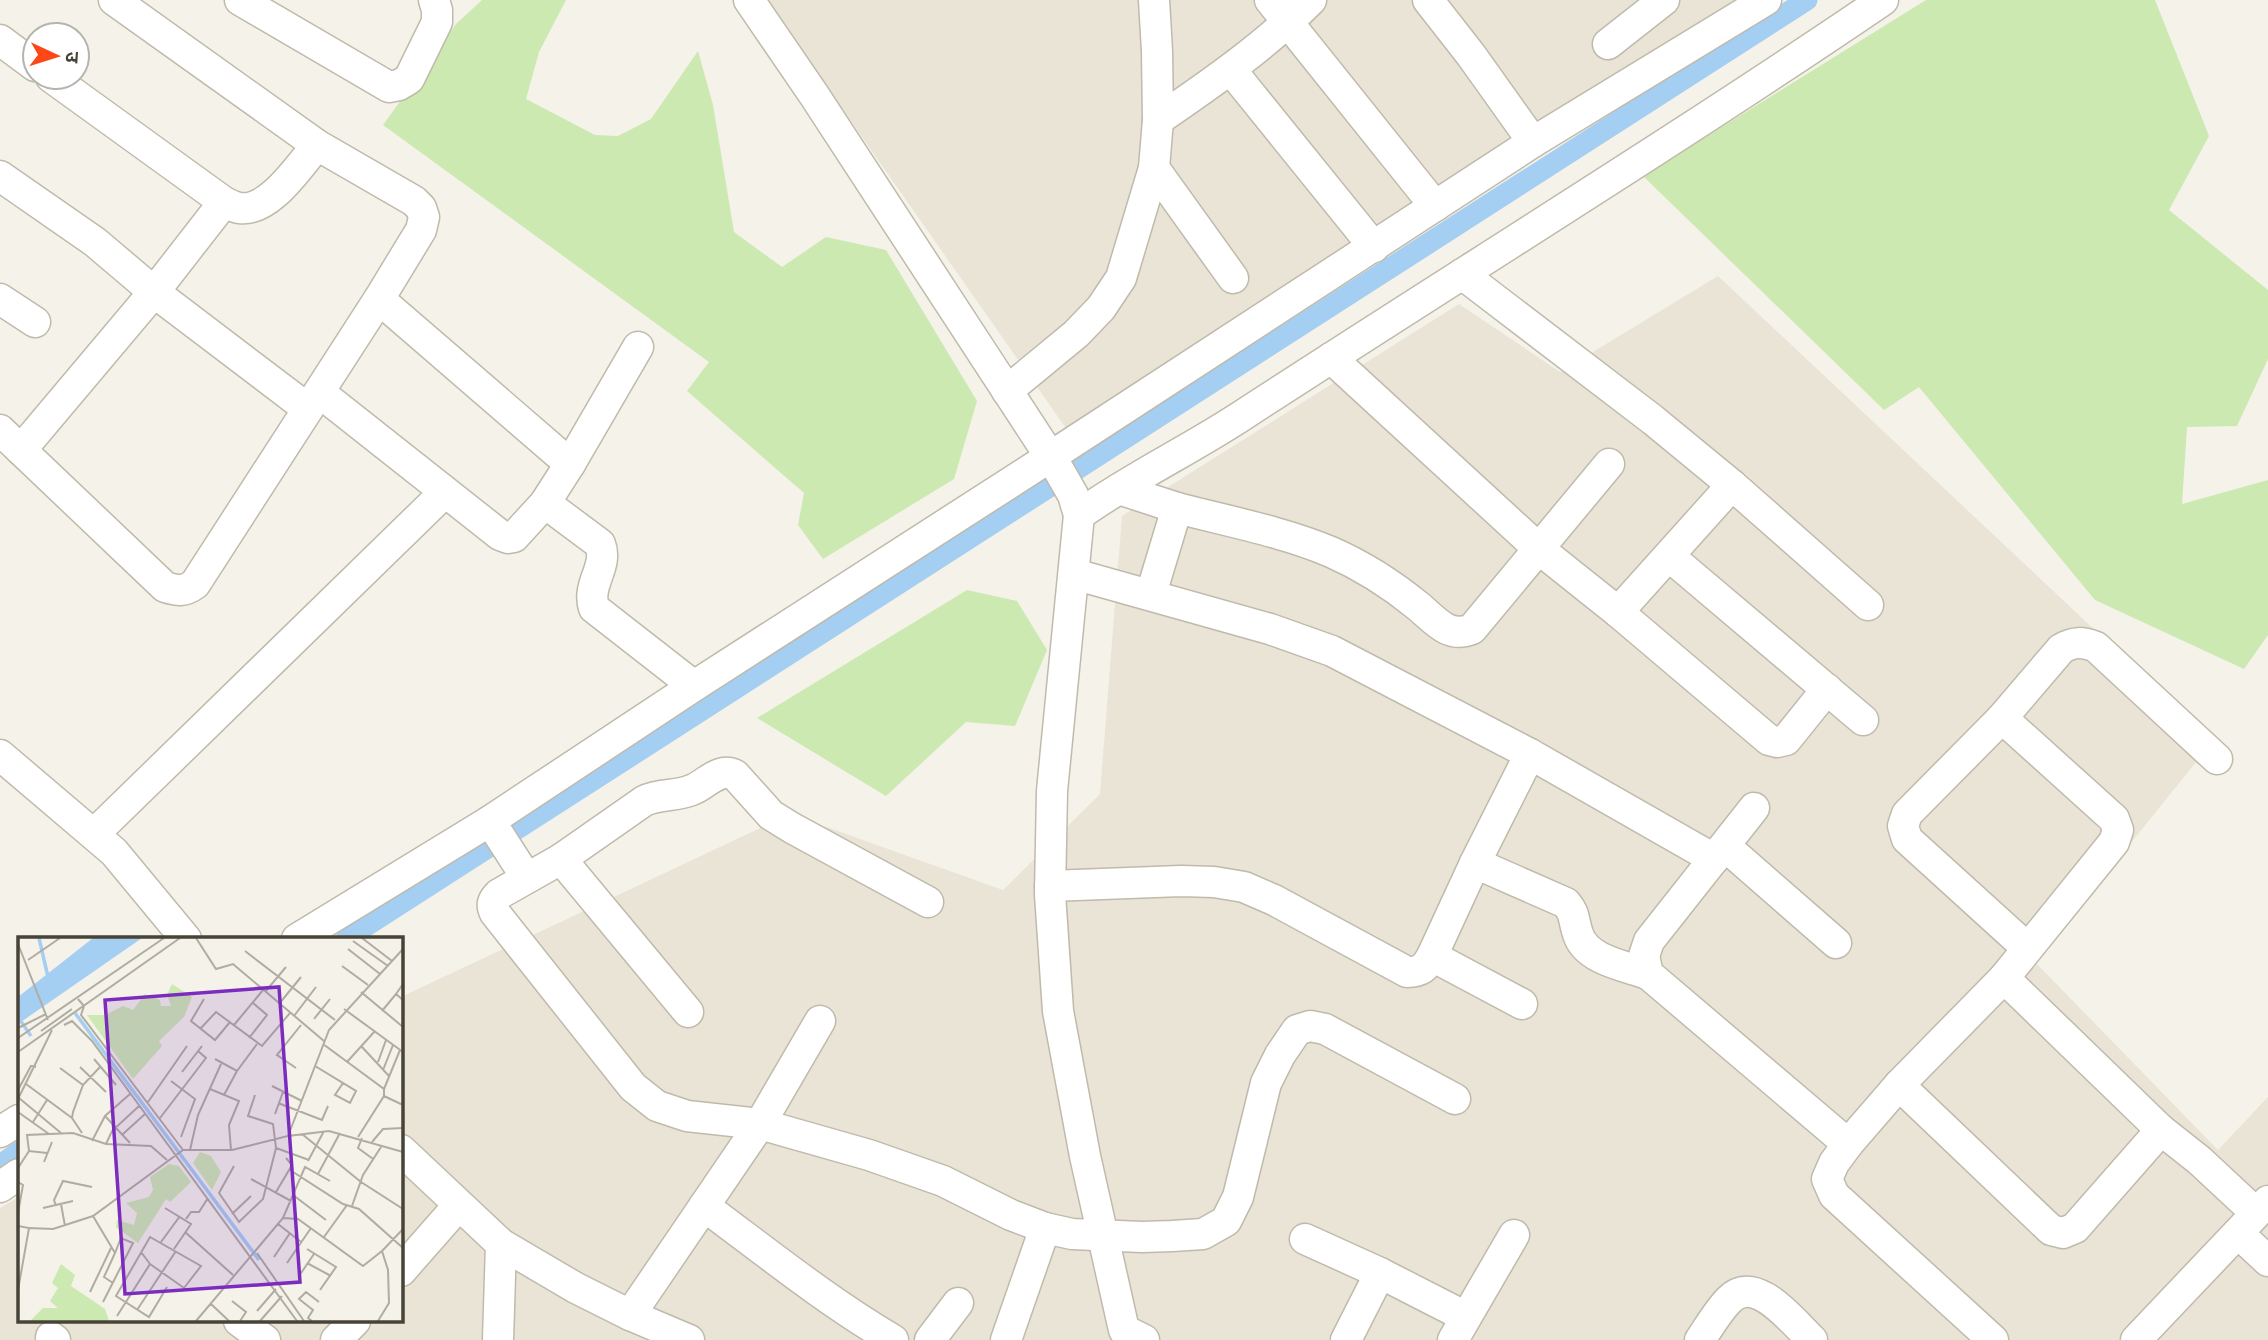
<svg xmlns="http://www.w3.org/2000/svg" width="2268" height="1340" viewBox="0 0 2268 1340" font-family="Inter,'Noto Sans Devanagari',sans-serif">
	<rect width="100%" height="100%" fill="#f5f2e9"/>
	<!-- residential -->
	<g fill="#e9e4d6">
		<path d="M766,0h983l-679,434z"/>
		<path d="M1718,276l495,465 -178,221 183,188 50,-53v243h-2268v-132l19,-11v124h382v-324l389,-183 213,76 97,-96 22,-278 337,-212 101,68z"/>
	</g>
	<!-- green -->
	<g fill="#cce9b1">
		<path d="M482,0h84l-27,52 -13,47 69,36 23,1 33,-17 47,-68 15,54 21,127 48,35 44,-30 60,13 91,151 -23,78 -131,80 -25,-34 6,-32 -117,-102 22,-29 -326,-237 73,-101z"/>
		<path d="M1926,0h229l54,136 -40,74 99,80v69l-31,67 -50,1 -5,77 86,-24v155l-24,34 -149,-69 -176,-213 -35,23 -241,-234z"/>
		<path d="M967,590l50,11 30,49 -32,76 -49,-4 -80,74 -129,-78z"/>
	</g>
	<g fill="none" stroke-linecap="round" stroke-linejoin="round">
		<!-- canal -->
		<g stroke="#a4cef2" stroke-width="21">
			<path d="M346,939l1461,-939"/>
			<path d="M0,1165l19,-13"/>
		</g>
		<!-- minor casing -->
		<g stroke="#c0baab" stroke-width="33">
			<g id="minor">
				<path d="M114,0l203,145 97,56 7,7 3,9 -3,13 -42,69 -184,285c-11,8 -17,7 -30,3l-144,-137 133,-158 70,-90"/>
				<path d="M240,0l149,87 10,-2 10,-6 28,-57v-12l-3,-10"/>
				<path d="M749,0l65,95 243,372 16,28 6,20 -27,276 -2,103 8,117 27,145 39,174 20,10"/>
				<path d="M1270,0l165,206"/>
				<path d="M1428,0l43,55 62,87"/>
				<path d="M0,40l35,26"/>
				<path d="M1608,44l56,-44"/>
				<path d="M1231,70l143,177"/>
				<path d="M51,77l173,125c4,2 10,5 15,6 30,5 61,-43 78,-63"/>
				<path d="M1158,120c54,-37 107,-74 153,-120"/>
				<path d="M1154,168l79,110"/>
				<path d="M0,176l95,66 59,50 154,117"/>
				<path d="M1462,274l191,146 79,65 136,120"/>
				<path d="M0,299l35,23"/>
				<path d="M379,299l191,165"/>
				<path d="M1331,358l208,191 79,63 151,128 8,2 9,-2 41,-51"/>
				<path d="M1007,391l69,-57 25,-26 20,-30 33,-110 4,-48 -1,-69 -3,-51"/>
				<path d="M319,392l181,143 8,3 6,-1 31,-34 25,-39 68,-117"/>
				<path d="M0,430l21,20"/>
				<path d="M1119,489l58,19 -26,86"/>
				<path d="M545,503l55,41c9,23 -14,40 -6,64l100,78"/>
				<path d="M1177,508c50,13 107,24 154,44 32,14 60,32 87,54 17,14 30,33 54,23l137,-165"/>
				<path d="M1079,515c53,-38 113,-66 167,-102 212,-138 428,-271 637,-413"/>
				<path d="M1669,556l194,164"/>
				<path d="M1074,574l196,55 62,22 198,103 184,105"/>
				<path d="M1618,612l114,-127"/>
				<path d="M0,755l114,97 72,87"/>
				<path d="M1754,808l-105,133 -5,15 4,18 200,170"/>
				<path d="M490,821l36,56"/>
				<path d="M94,834l351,-342"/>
				<path d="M1725,846l111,97"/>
				<path d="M561,859l127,153"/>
				<path d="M1475,863l91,40c10,12 7,17 12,31 8,26 47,32 70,40"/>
				<path d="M1050,886l131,-5 33,1 30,5 30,13 133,72c14,0 18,-4 25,-16l43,-93 55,-109"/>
				<path d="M928,902l-136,-74 -21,-13 -36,-40c-15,-8 -28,8 -41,14 -16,8 -34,4 -50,12l-83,58 -62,35c-7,7 -8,11 -4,19l138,174 24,19 30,10 73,8 109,31 74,26 68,34 34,13"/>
				<path d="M297,939l193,-118 204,-135 356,-229 483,-315 233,-142"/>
				<path d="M2027,948l-120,-109 -4,-13 4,-12 95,-96 59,-69c13,-8 22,-7 35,-2l121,112"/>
				<path d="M1432,956l90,48"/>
				<path d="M2004,978l157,152 38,30 57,53"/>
				<path d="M1899,1085l152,145 12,3 12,-5 86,-98"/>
				<path d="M0,1132l19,-12"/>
				<path d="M401,1150l100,94 75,44 54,27 59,25"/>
				<path d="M0,1187l19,-13"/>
				<path d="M704,1206c62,46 123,95 189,134"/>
				<path d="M2238,1233l30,28"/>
				<path d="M1305,1239l75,34 86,44"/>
				<path d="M401,1271l57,-65"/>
				<path d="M630,1315l130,-191 60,-103"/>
				<path d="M239,1321l26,19"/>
				<path d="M51,1337l4,3"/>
				<path d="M336,1340l19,-19"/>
				<path d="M498,1340l3,-96"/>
				<path d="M930,1340l28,-37"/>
				<path d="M1006,1340l39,-112 27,6 70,3 30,-1 31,-2 23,-13 12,-24 28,-114 14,-28 17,-25 13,-4 15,3 130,70"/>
				<path d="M1346,1340l34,-67"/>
				<path d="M1453,1340l61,-105"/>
				<path d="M1700,1340c9,-13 18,-29 29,-40 26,-28 64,22 83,40"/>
				<path d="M1993,1340l-159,-145 -7,-16 7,-16 14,-19 51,-59 105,-107 110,-136 4,-12 -4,-11 -112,-101"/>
				<path d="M2136,1340l132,-139"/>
			</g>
		</g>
		<!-- minor -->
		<use href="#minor" stroke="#fff" stroke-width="30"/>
	</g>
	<!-- overview -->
	<g transform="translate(18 937)">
		<rect width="385" height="385" fill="#f5f2e9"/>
		<path d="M154,47l20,13 -8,20 -25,24 3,5 -29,33 -46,-64h18l18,-9 10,4 12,-16 15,6 1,6h10l-4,-11zM182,215l11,4 10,16 -9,18 -19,-27zM151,227l10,2 12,16 -21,20 -4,-3 -28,44 -22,-16 1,-7 17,5 3,-12 -11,-10 23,-6 4,-7 -3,-13zM43,327l14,11 -4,11 34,23 4,12h-79l13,-13h15l-8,-7 8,-13 -6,-5z" fill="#cce9b1"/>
		<path d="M75,1h49l-124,86v-27z" fill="#a4cef2"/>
		<path fill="none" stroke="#a4cef2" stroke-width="3.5" d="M21,1l9,39M57,76l184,247M0,80l13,19"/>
		<path fill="none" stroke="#b0aca2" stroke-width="2" d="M178,1l20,31 17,-5 91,77M344,1l30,23M335,4l35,25M0,7l30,76M330,12l32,25M227,14l90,69M10,23l32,-22M324,29l26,19M385,47l-7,10 7,6M247,55l21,-25M343,55l42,35M60,62l6,7 -3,9 102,135M186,62l-13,22 24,19 15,-18M261,67l22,-27M326,72l59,43M364,74l14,-17M276,79l22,-29M296,82l16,-20M46,88l8,-4 20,20 205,280M216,88l29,-35M0,91l28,-14M183,91l15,-16 46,34 28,-33M23,94l31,-22M0,101l146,-100M231,101l18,-23 -14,-12M305,107l61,45v7l19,9M344,110l27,29M0,115l162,-114M76,122l22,26M197,122l22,12 20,-27M329,125l28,-31M360,125l8,-22M297,129l41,25 -6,12 -15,-8 8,-12M62,130l26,25M42,131l23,17M278,131l-19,-13 24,-30M365,133l10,-25M164,135l20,-26M153,144l24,18 -14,38M8,147l46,34M254,149l30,15M192,152l29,12 -10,24 2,25M366,152l16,-39M0,153l13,-24 5,1M206,158l13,-24M237,158l-7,21 25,8 3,24 33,12M1,161l42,35M0,162l34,-69M130,165l39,-56M260,166l44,17 6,-14M0,175l31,22M257,177l8,-22M87,179l25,27M142,181l46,-60 -8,-7M15,185l14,-22M64,196l-10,-15 1,-6 10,-27 17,-18M105,197l22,-20M284,197l59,48 42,27M270,199l41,-5 74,21M340,200l26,-41M344,201l-4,10 15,11M74,204l13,-25 25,-22M354,205l11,-13 20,-1M88,207l6,-13 27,-25M172,213l8,-35 23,-51M11,214l-2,-16 46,-2 33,11 45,2 16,14M290,224l16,-30M26,225l8,-20M216,229l-15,27 20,29 24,-23 13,-51M0,231l11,-17 18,2M272,233l53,34 16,5 44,39M300,237l22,-41M233,242l40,22M0,245l5,3 -5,28M258,255l16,-27 -6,-7M275,258l33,25M43,267l4,22M38,269l-2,-6 9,-19 29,6M334,269l11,-31 18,-28M25,271l30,-7M147,271l26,16 -17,25M214,277l19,-18M75,279l22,37 6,-15 12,5 -30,59M265,281l15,1 65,47 19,-15M168,282l5,-7h8l9,-14M260,287l23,18M0,289l11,2 -11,62M11,291l24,1 40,-13 90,-66h49l56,-14 41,-106 74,-81M167,295l48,43M306,300l23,-32M143,305l19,-26M289,312l29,18 -16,23M239,316l47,68M256,320l16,-24M269,326l24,-35M289,326l24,13M132,327l34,24 17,-22 -51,-29 -34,59 33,21 18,-30M281,339l15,-22M95,346l-9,-6 11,-24M72,355l21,-44M214,364l14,11 -6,9M193,367l18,17M119,373l39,-59M239,374l19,-22M99,379l33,-52 -9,-12M178,384l87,-103 22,-51 25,14M242,384l22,-25M294,384l-4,-3 5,-8 -14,-11 7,-7 13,10M360,384l11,-18 -1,-33 -6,-19 21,-22"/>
		<path fill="#7b2cbf" fill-opacity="0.15" stroke="#7b2cbf" stroke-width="3.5" d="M261,50l21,295 -175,12 -20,-294z"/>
		<rect width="385" height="385" fill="none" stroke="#484337" stroke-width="3.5"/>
	</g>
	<!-- north arrow -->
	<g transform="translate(56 56) rotate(94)"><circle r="33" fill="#ffffff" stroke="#b6b4af" stroke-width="2"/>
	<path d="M0-5L12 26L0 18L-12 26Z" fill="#fe4716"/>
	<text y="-10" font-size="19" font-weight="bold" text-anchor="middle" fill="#484337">उ</text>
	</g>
</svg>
